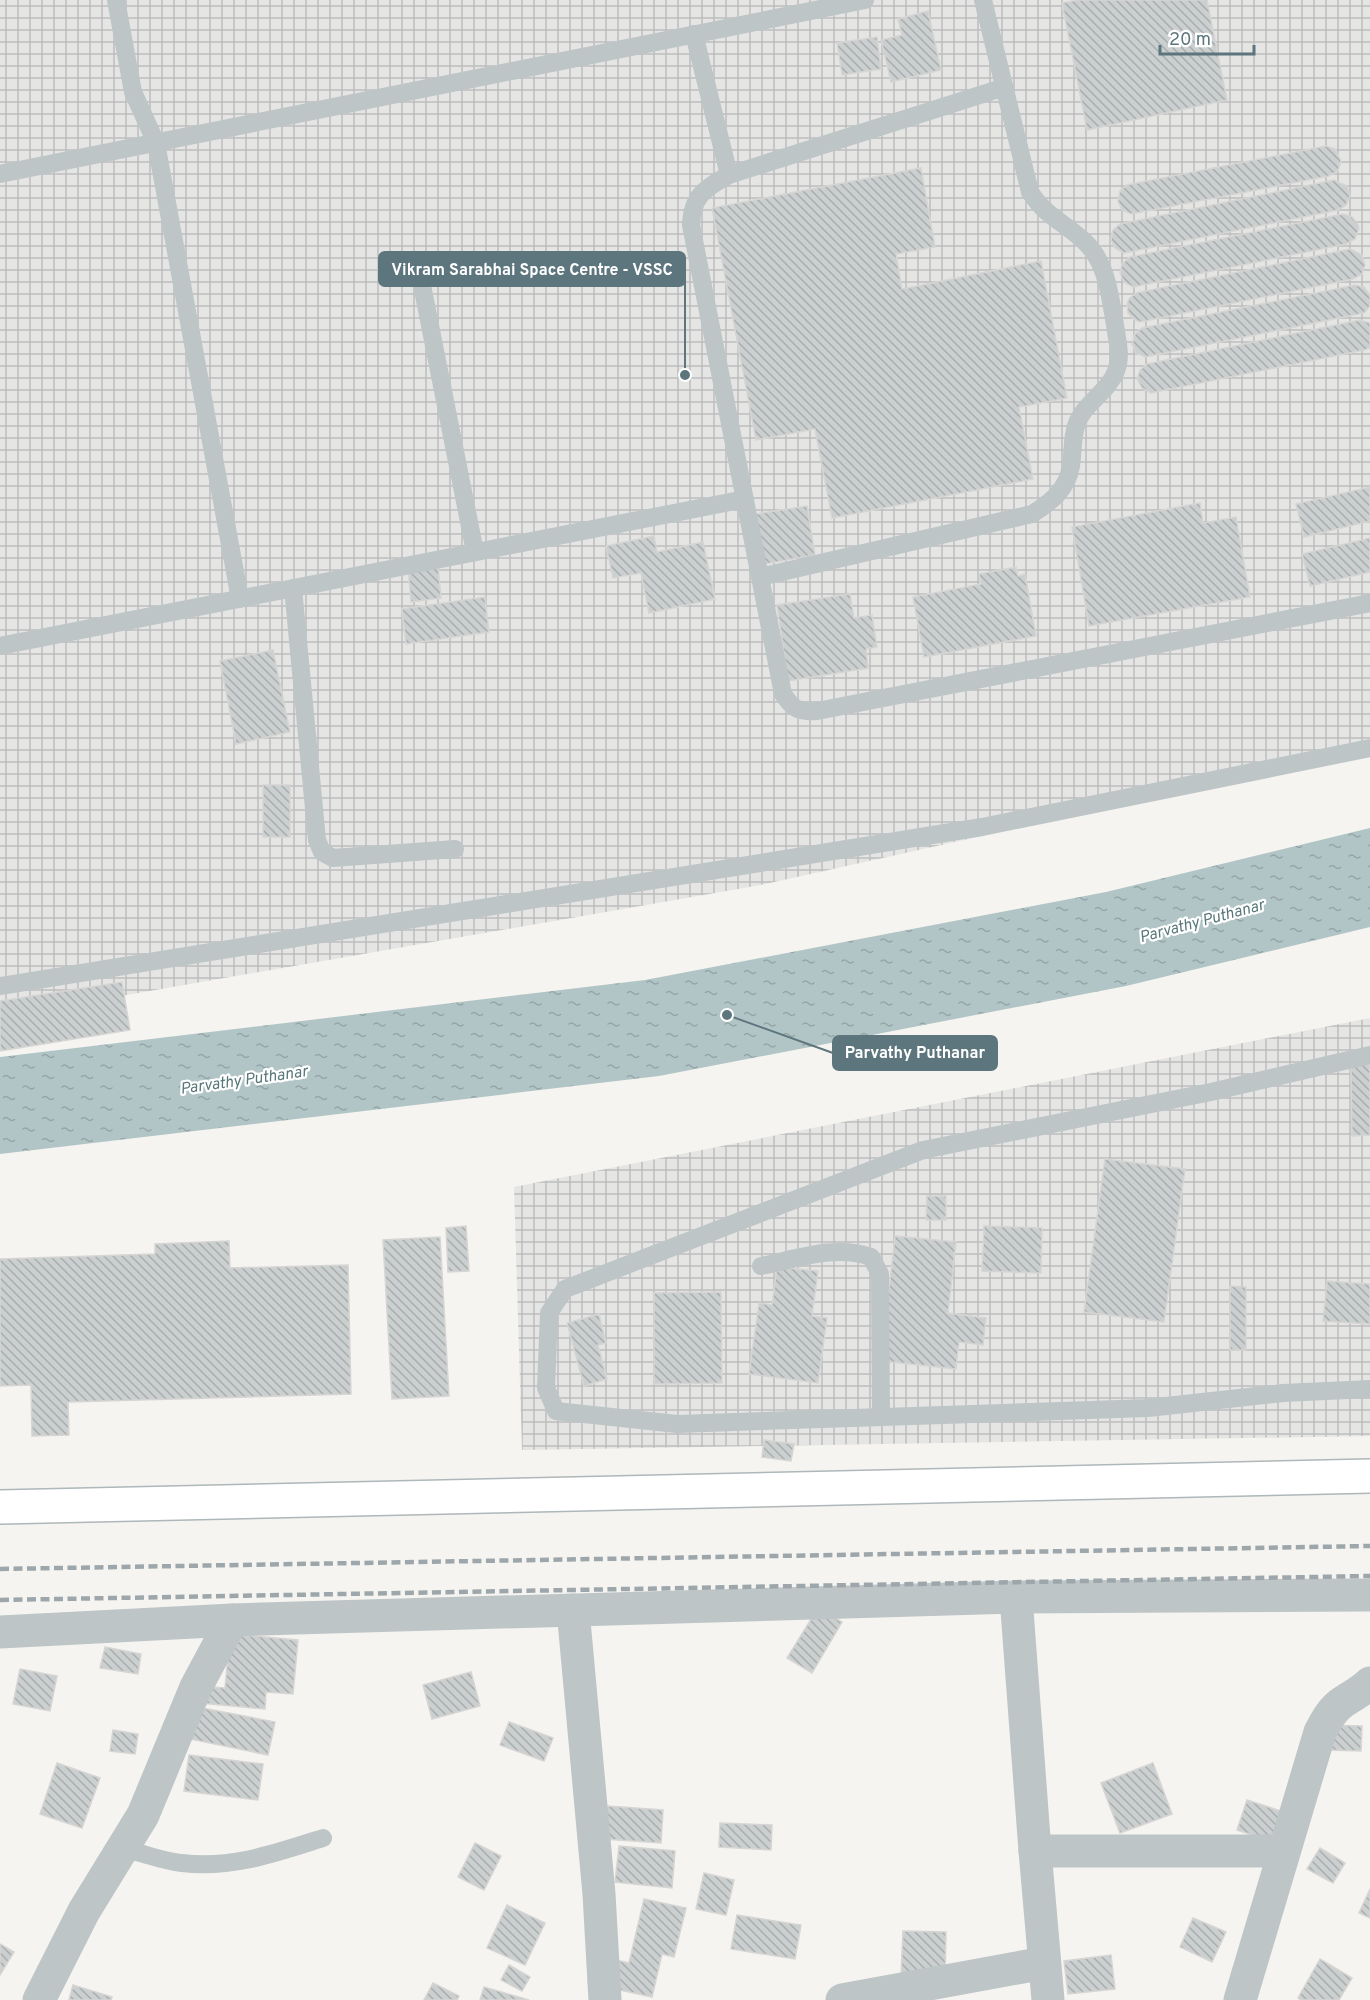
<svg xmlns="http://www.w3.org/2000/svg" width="1370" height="2000" viewBox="0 0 1370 2000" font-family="Overpass,sans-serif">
	<defs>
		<pattern id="industrial-grid" width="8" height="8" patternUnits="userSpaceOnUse" patternTransform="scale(1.5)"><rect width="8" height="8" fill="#e5e5e4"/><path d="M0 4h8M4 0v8" fill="none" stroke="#bdbebe"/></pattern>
		<pattern id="water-ripples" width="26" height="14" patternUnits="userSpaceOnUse" patternTransform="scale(1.5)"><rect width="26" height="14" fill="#b2c5c6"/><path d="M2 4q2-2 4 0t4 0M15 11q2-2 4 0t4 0" fill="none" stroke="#94a5a6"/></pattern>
		<pattern id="building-back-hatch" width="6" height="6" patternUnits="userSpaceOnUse" patternTransform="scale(1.5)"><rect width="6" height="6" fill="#cbcfd0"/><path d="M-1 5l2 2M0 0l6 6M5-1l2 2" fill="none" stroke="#a8adae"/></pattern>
	</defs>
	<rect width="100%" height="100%" fill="#f5f4f0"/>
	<!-- industrial -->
	<g fill="url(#industrial-grid)">
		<path d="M0,0h1370v750l-609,135 -761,132z"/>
		<path d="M1370,1018v418l-848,14 -8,-263z"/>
	</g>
	<!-- water -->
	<path fill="url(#water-ripples)" d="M1370,828v99l-244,59 -467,90 -659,78v-97l645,-77 461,-88z"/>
	<!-- building -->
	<g fill="url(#building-back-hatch)" stroke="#d6d5d3" stroke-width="1.5">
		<path d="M1077,0h130l20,100 -140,30 -25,-127z"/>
		<path d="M928,11l13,59 -50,12 -10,-42 21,-5 -4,-16z"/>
		<path d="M877,37l4,32 -39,6 -5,-32z"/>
		<path d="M1326,146l9,3 6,12 -3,10 -9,5 -198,38 -9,-4 -4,-9 2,-10 7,-6z"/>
		<path d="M921,168l14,79 -39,7 6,35 139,-28 26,137 -48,9 14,72 -201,39 -17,-89 -59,11 -44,-232z"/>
		<path d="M1334,180l13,6 3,10 -4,9 -8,5 -214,43 -9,-5 -4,-8 2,-10 7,-6z"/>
		<path d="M1343,214l9,3 6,7 1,5 -4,10 -9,5 -213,43 -9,-5 -4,-9 2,-9 8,-7z"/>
		<path d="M1350,249l12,6 3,10 -3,9 -9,5 -213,43 -5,-2 -7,-7 -1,-9 2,-5 7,-6z"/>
		<path d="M1355,285l9,2 6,8v11l-6,7 -5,1 -214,43 -9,-4 -4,-9 3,-10 7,-6z"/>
		<path d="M1360,320l10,3v25l-6,2 -213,43 -9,-5 -5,-9 3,-9 7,-6z"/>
		<path d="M1370,487v34l-66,16 -8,-33z"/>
		<path d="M1200,503l3,20 33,-6 14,80 -161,29 -17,-99z"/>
		<path d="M807,506l8,49 -50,9 -9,-50z"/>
		<path d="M654,536l3,16 46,-10 12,57 -66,14 -8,-40 -28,5 -7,-32z"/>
		<path d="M1370,538v34l-60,14 -8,-32z"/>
		<path d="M438,564l3,34 -30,4 -3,-35z"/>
		<path d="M1016,567l2,9 7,-2 11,62 -112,21 -11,-60 68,-13 -2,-10z"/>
		<path d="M850,594l4,24 18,-3 5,32 -11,2 2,19 -80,13 -11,-76z"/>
		<path d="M485,597l4,35 -83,12 -4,-35z"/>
		<path d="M273,650l17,82 -54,12 -16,-83z"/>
		<rect x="263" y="785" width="27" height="52"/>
		<path d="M122,982l8,48 -130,21v-50z"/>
		<path d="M1351,1064h19v71l-18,1z"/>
		<path d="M1105,1159l80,10 -21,153 -80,-10z"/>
		<path d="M927,1196h19v24h-20z"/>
		<path d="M466,1226l3,45 -21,1 -2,-44z"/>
		<path d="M984,1226l58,2 -1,45 -59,-2z"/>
		<path d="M895,1236l61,6 -8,71 38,5 -3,27 -24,-3 -3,27 -75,-8z"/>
		<path d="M440,1237l9,159 -57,3 -9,-159z"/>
		<path d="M229,1241l1,27 118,-3 3,129 -283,8 1,33 -37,1 -1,-51 -31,1v-127l155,-5v-10z"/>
		<path d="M777,1267l41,4 -6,45 15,2 -9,65 -69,-9 10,-71 13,2z"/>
		<path d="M1327,1281l43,3v40l-47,-3z"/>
		<path d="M1230,1286l16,1v63h-16z"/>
		<path d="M721,1292l1,91 -68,1v-91z"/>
		<path d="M599,1314l7,29 -8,2 9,34 -23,7 -17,-63z"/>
		<path d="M764,1440l30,4 -3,17 -29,-4z"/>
		<path d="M818,1608l24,14 -30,51 -25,-15z"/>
		<path d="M230,1634l68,6 -5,54 -27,-2 -1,17 -65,-6 1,-17 24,2z"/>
		<path d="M105,1647l36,7 -3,20 -38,-6z"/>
		<path d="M20,1669l37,7 -7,35 -37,-7z"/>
		<path d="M471,1672l9,34 -48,13 -9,-34z"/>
		<path d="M197,1707l78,15 -7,33 -78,-16z"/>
		<path d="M509,1722l44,16 -9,23 -44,-16z"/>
		<path d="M1327,1725l35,1 -1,25 -35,-1z"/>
		<path d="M113,1730l25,4 -3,20 -25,-3z"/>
		<path d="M189,1755l74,9 -5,36 -74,-9z"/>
		<path d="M57,1763l43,15 -18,50 -42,-14z"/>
		<path d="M1153,1763l19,51 -52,19 -19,-50z"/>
		<path d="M1247,1800l40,13 -10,30 -40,-13z"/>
		<path d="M607,1806l56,4 -2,33 -57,-4z"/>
		<path d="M720,1823l52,2 -1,25 -52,-3z"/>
		<path d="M475,1843l26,13 -17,34 -26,-13z"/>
		<path d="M619,1846l56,5 -3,37 -57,-6z"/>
		<path d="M1320,1848l25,15 -12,20 -26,-14z"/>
		<path d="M704,1873l30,7 -8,35 -30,-6z"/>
		<path d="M1370,1889v29l-11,-5z"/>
		<path d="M644,1899l42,9 -12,49 -12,-3 -10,43 -64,-14 6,-28 35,8z"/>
		<path d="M507,1905l38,18 -20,42 -38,-17z"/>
		<path d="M737,1915l64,10 -6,34 -64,-10z"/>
		<path d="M1193,1918l33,14 -14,30 -32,-15z"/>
		<path d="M903,1931l43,1 -1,45 -44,-1z"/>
		<path d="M0,1944l14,8 -14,23z"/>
		<path d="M1111,1955l4,34 -47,5 -4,-33z"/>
		<path d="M1320,1959l32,19 -13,22h-38l-3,-2z"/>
		<path d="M509,1965l21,12 -8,14 -21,-11z"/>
		<path d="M433,1983l26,13 -2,4h-33z"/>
		<path d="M73,1985l39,12 -1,3h-42z"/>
		<path d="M484,1987l45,13h-49z"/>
	</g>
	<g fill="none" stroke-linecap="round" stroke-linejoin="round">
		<!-- secondary casing -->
		<g stroke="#aeb7ba" stroke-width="36">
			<path id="secondary" d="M0,1507l1370,-31"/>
		</g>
		<!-- service -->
		<g stroke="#bec5c7" stroke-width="18">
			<path d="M116,0l17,92 23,51 84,456"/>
			<path d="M694,34l35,141"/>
			<path d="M1005,87l-276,88c-24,13 -37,21 -38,50l92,469c10,15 15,18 34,17l553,-108"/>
			<path d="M0,174l865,-174"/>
			<path d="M420,275l55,277"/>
			<path d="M760,577l272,-63c19,-12 35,-24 39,-48 2,-14 1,-27 5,-40 7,-23 32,-33 40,-55 6,-15 1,-31 -1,-46 -5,-29 -8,-63 -31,-84 -20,-19 -38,-24 -54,-49l-47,-192"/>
			<path d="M293,588l24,252 5,12 11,6 122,-9"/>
			<path d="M0,646l745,-147"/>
			<path d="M0,986l982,-159 388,-79"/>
			<path d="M1370,1055l-159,37 -288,58 -358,139 -16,24 -3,75 10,23 121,13 471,-16 135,-15 87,-4"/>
			<path d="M761,1266c35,-7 76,-22 110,-9l9,17 1,143"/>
			<path d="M123,1848c19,5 39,13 59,15 50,6 94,-10 141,-25"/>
		</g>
		<!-- minor -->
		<g stroke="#bec5c7" stroke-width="33">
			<path d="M1016,1597l19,254 13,149"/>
			<path d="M573,1610l26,284 6,106"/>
			<path d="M0,1632l232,-12 784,-23 354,-2"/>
			<path d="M1035,1851h249"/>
			<path d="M39,2000l45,-89 59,-96 53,-128 36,-67"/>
			<path d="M842,2000l202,-37"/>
			<path d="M1240,2000l80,-268c6,-11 12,-23 23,-30 10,-7 18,-10 27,-19"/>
		</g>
		<!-- secondary -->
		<use href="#secondary" stroke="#fff" stroke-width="33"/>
		<!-- rail -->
		<g stroke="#9da7ab" stroke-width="4.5" stroke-dasharray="9 4.5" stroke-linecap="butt">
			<path d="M0,1569l1370,-23"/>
			<path d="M0,1600l1370,-24"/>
		</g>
	</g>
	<g text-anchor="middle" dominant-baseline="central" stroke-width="4.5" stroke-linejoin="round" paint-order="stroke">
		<!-- water labels -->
		<g font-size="16" font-style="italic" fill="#58787a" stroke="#fff">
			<text transform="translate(1202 922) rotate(-15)">Parvathy Puthanar</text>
			<text transform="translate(244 1081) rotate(-8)">Parvathy Puthanar</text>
		</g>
	</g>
	<!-- callouts -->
	<path fill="none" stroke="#5d767d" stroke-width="2" d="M685 375L685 269M727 1015L833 1053"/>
	<g fill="#5d767d" stroke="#fff" stroke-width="2">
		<circle cx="685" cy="375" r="6"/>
		<circle cx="727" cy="1015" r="6"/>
	</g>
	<g fill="#5d767d" stroke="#5d767d" stroke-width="2">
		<rect x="379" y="252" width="306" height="34" rx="6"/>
		<rect x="833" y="1036" width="164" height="34" rx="6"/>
	</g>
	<g font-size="16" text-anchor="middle" font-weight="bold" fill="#fff">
		<text x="532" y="275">Vikram Sarabhai Space Centre - VSSC</text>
		<text x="915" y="1058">Parvathy Puthanar</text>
	</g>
	<!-- scale -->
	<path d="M1160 45v9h94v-9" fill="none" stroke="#5d767d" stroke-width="3"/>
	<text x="1169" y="45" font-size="18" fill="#5d767d" stroke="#ffffff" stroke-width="4.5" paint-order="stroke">20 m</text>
</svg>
